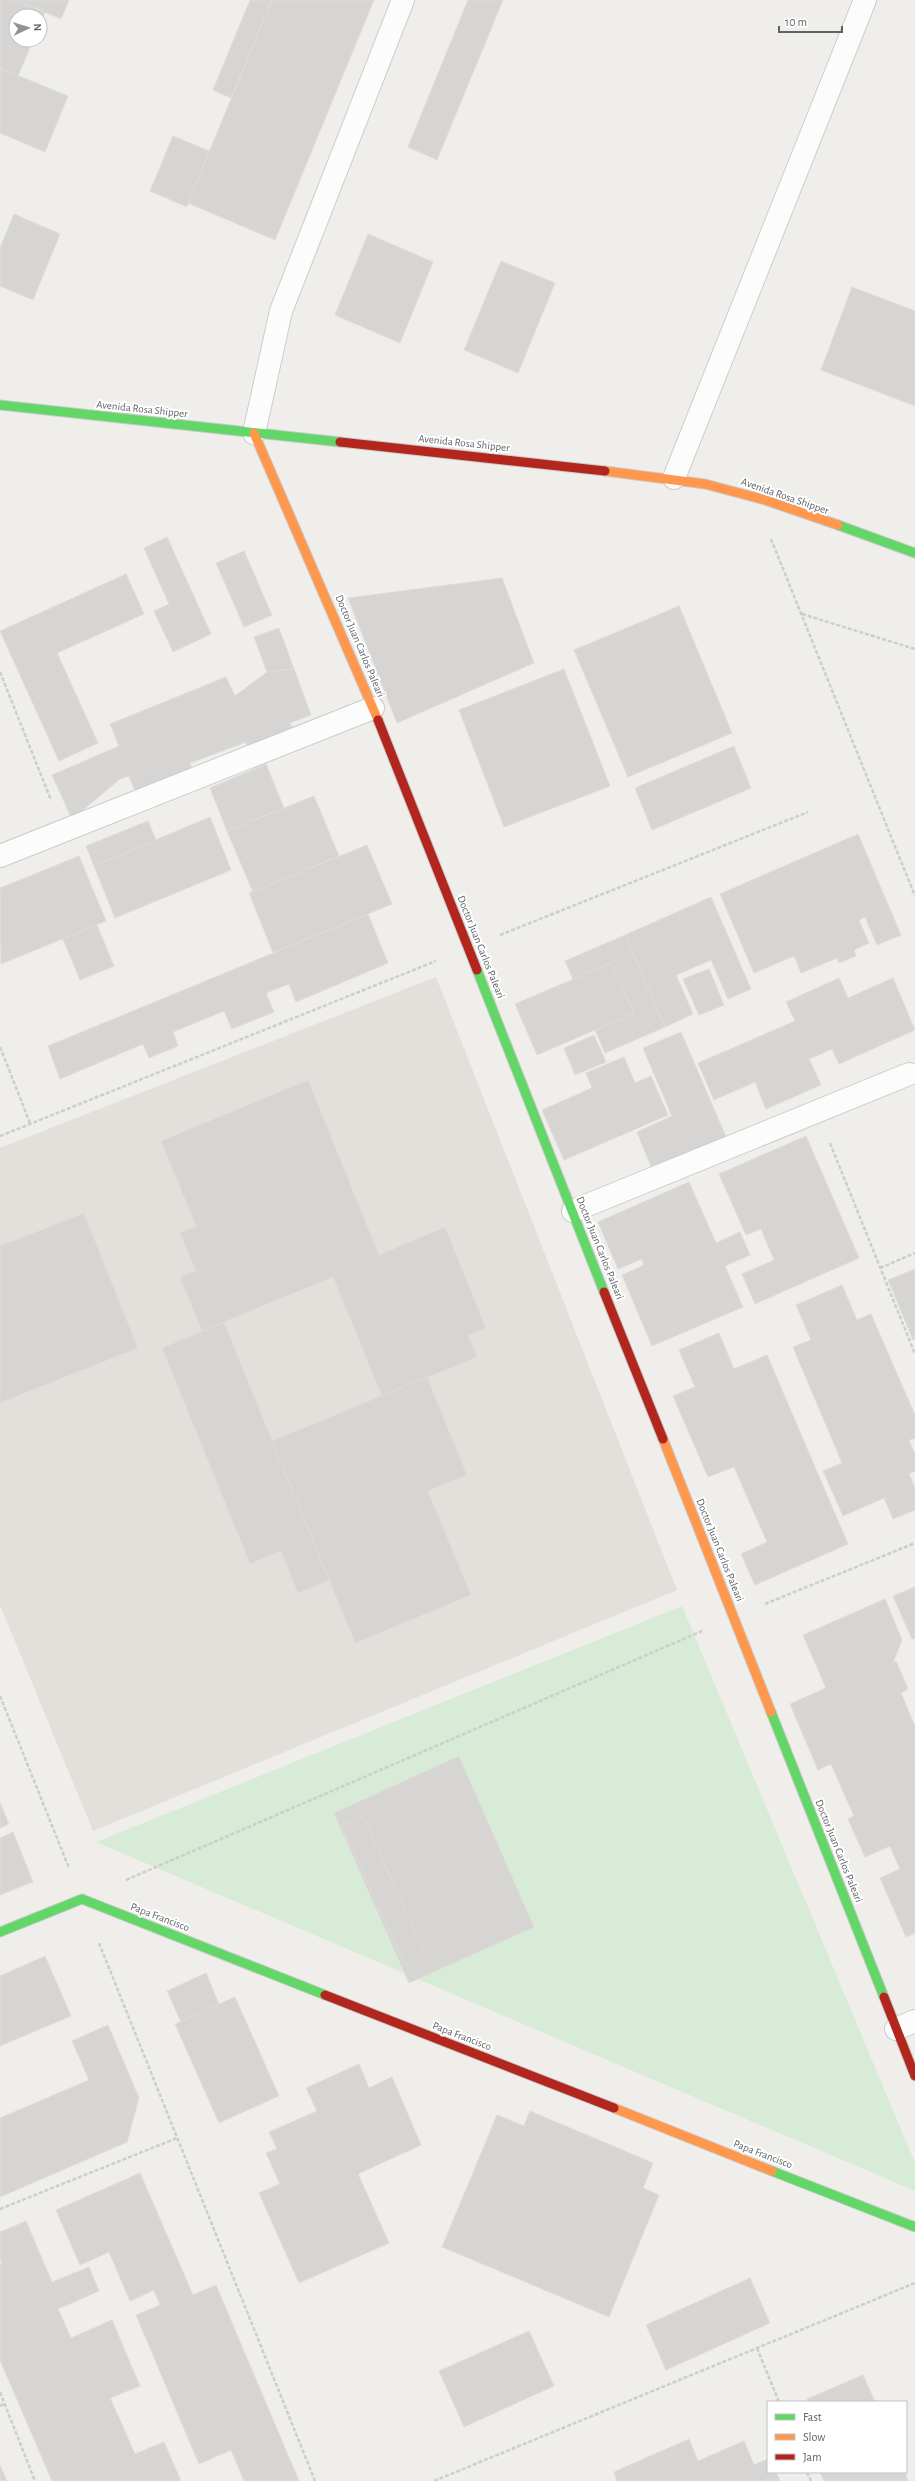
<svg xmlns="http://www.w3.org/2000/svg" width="915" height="2481" viewBox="0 0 915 2481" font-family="'Alegreya Sans',sans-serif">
	<rect width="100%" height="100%" fill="#efeeea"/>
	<!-- education -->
	<path fill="#e2e0da" d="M436,977l241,613 -584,241 -93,-226v-457z"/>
	<!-- green -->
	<path fill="#d8ebd6" d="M682,1606l233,557v28l-819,-349z"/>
	<!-- building -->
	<g fill="#d6d5d3" stroke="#deddd9">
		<path d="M0,0h16l29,12 -5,12v-8h-24v24h17l-15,36 -18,-8z"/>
		<path d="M16,0h53l-8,19z"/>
		<path d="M250,0h22l-41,98 -18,-8z"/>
		<path d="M272,0h102l-99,240 -87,-37z"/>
		<path d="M468,0h35l-66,160 -29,-13z"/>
		<path d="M0,68l68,28 -23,56 -45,-19z"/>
		<path d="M173,136l36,15 -22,56 -37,-16z"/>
		<path d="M14,214l46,20 -27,66 -33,-14v-38z"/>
		<path d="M368,234l65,28 -33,81 -65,-28z"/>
		<path d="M501,261l54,22 -37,90 -54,-23z"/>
		<path d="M852,287l63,24v95l-94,-36z"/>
		<path d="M167,537l44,97 -38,18 -19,-41 15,-7 -25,-56z"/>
		<path d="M244,551l28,64 -28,12 -28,-64z"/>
		<path d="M126,574l18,40 -87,39 41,90 -39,18 -59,-130z"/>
		<path d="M502,578l32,85 -137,60 -49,-125z"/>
		<path d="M679,606l53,127 -104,44 -54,-127z"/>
		<path d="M279,628l15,41 -27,3 -13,-35z"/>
		<path d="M294,669l17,46 -21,8 4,8 -46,17 -2,-6 -56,21 5,13 -58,21 -8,-21 -9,3 -48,40 -20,-44 67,-29 -9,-22 116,-47 9,19 32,-24z"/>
		<path d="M564,669l46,117 -106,41 -45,-117z"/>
		<path d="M734,746l17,42 -99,42 -17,-42z"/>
		<path d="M266,764l18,44 -57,23 -17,-43z"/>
		<path d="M314,796l25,60 -86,36 -26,-61z"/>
		<path d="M210,817l21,53 -116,48 -21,-52z"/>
		<path d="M148,821l8,19 -62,26 -8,-20z"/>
		<path d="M858,834l43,101 -24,10 -12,-28 -6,3 10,23 -15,7 2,6 -17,7 -2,-5 -36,15 -7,-17 -40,17 -34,-79z"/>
		<path d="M367,845l25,59 -119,49 -24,-60z"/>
		<path d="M79,856l27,65 -105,43 -1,-76z"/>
		<path d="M711,897l40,92 -23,10 -17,-39 -35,15 17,39 -28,13 -40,-92z"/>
		<path d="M368,914l20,49 -92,39 -7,-18 -23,9 8,19 -42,17 -8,-18 -51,21 5,14 -29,12 -6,-14 -83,35 -12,-33z"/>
		<path d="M97,925l17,41 -34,14 -17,-41z"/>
		<path d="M625,935l40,92 -60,26 -10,-23 39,-17 -23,-50 -38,16 -8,-18z"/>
		<path d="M611,963l23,50 -97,42 -22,-51z"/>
		<path d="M709,969l15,36 -25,10 -16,-36z"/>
		<path d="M839,978l9,20 45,-20 22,52 -76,34 -7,-15 -23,10 12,26 -55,24 -11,-27 -41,18 -16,-37 97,-42 -9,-19z"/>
		<path d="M681,1032l45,105 -74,32 -15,-37 35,-16 -29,-68z"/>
		<path d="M594,1035l12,27 -31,13 -11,-27z"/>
		<path d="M624,1057l11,26 16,-7 17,39 -104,45 -22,-50 50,-22 -6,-15z"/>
		<path d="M308,1080l71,175 66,-28 41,101 -18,7 9,22 -95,39 -49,-119 -131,54 -22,-54 16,-6 -16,-38 16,-7 -35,-85z"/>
		<path d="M806,1136l53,122 -104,46 -13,-30 32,-14 -13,-31 -15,6 -27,-61z"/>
		<path d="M689,1182l27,61 24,-11 10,23 -25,11 18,41 -91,39 -30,-71 22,-10 -2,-6 -24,10 -20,-47z"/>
		<path d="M84,1213l54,135 -138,55v-157z"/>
		<path d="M915,1269v70l-2,1 -25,-60z"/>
		<path d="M842,1285l15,35 14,-6 44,101v23l-6,2 6,14v17l-6,3 6,14v22l-22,9 -9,-21 -41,18 -20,-45 19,-8 -49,-116 18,-7 -15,-35z"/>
		<path d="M224,1322l105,258 -31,13 -17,-42 -31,13 -88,-216z"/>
		<path d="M719,1333l15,36 33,-14 81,189 -93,41 -14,-31 26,-12 -33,-75 -26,10 -35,-81 22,-9 -16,-37z"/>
		<path d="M427,1377l40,98 -39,16 43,104 -116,48 -83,-202z"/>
		<path d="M915,1587v51l-3,1 -19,-43z"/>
		<path d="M885,1599l17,41 -9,23 3,-2 12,28 -7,4 14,33v207l-9,4 -26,-59 20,-9 -10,-23 -25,11 -17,-38 6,-3 -23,-52 -13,6 -28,-66 36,-16 -23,-53z"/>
		<path d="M459,1756l75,171 -125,56 -75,-170z"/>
		<path d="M0,1802l9,22 -9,4z"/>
		<path d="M363,1816l62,138 -21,10 -62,-138z"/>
		<path d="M13,1832l20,50 -33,13v-57z"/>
		<path d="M45,1956l26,60 -71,30v-70z"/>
		<path d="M206,1973l13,31 -38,18 -14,-31z"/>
		<path d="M235,1997l44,99 -60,27 -44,-99z"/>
		<path d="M108,2025l31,73 -12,44 -127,55v-79l89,-38 -17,-39z"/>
		<path d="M359,2064l10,24 23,-11 29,68 -63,29 31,69 -90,40 -40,-90 21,-9 -14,-31 11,-4 -8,-17 48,-21 -11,-23z"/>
		<path d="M530,2111l123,52 -10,25 16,7 -50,122 -167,-70 55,-132 27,11z"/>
		<path d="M140,2173l53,122 23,-10 83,196h-55l-13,-31 -32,14 -63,-149 24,-10 -6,-15 -24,11 -21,-49 -29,13 -24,-55z"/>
		<path d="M26,2221l26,61 37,-15 10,24 -41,18 13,29 41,-18 28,66 -30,12 25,56 29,-12 17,39h-129l-52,-121v-95l2,-1 -2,-6v-26z"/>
		<path d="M750,2278l20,45 -104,47 -20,-45z"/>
		<path d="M529,2331l25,55 -90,41 -25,-56z"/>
		<path d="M863,2375l12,27h-66l-2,-3z"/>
		<path d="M689,2439l9,22 46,-20 10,24 14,-6v13h8l4,9h-163l-3,-9z"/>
		<path d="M0,2465l7,16h-7z"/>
		<path d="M820,2472h85l3,9h-84z"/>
	</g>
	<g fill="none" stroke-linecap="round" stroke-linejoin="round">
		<!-- lane casing -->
		<g stroke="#cbcccc" stroke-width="24">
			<path id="lane" d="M674,478l191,-478"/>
		</g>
		<!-- street casing -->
		<g stroke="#cbcccc" stroke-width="24">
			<g id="street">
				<path d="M254,433l27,-122 122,-311"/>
				<path d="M0,856l373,-148"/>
				<path d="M573,1211l336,-137"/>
				<path d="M896,2029l19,-8"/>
			</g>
		</g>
		<!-- fast casing -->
		<g stroke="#cacacb" stroke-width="11">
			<g id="fast">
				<path d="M0,405l340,37"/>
				<path d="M838,525l77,28"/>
				<path d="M477,970l127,322"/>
				<path d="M771,1712l113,285"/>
				<path d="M0,1932l82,-33 243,96"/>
				<path d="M772,2171l143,56"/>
			</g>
		</g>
		<!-- slow casing -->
		<g stroke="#cacacb" stroke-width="11">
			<g id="slow">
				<path d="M254,433l124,287"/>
				<path d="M605,471l100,13 60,16 73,25"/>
				<path d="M663,1439l108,273"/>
				<path d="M614,2108l158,63"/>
			</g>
		</g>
		<!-- jam casing -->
		<g stroke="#cacacb" stroke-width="11">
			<g id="jam">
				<path d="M340,442l265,29"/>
				<path d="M378,720l99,250"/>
				<path d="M604,1292l59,147"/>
				<path d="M325,1995l289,113"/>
				<path d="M884,1997l31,79"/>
			</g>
		</g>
		<!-- path -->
		<g stroke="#cacfcc" stroke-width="2.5" stroke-dasharray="4 2" stroke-linecap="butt">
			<path d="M771,539l144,357"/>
			<path d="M802,614l113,35"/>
			<path d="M0,672l51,128"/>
			<path d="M500,935l308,-123"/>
			<path d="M0,1047l30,76"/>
			<path d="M0,1136l436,-175"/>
			<path d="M830,1143l85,211"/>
			<path d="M880,1268l35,-15"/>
			<path d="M765,1604l150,-61"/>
			<path d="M0,1696l69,172"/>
			<path d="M126,1880l576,-249"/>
			<path d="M99,1943l216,538"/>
			<path d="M0,2209l177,-71"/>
			<path d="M757,2348l22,54"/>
			<path d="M0,2392l35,89"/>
			<path d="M0,2406l4,-2"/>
			<path d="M807,2472l4,9"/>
			<path d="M434,2481l481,-198"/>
		</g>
		<!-- lane -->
		<use href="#lane" stroke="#fdfcfc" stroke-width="22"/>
		<!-- street -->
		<use href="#street" stroke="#fdfcfc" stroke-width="22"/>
		<!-- fast -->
		<use href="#fast" stroke="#63d668" stroke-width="9"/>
		<!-- slow -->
		<use href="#slow" stroke="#ff974d" stroke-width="9"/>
		<!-- jam -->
		<use href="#jam" stroke="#b3261e" stroke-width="9"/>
	</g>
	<g text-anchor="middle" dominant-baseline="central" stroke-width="4" stroke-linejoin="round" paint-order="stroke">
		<!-- street labels -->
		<g font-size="11" fill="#5f6368" stroke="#fff">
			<text transform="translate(142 409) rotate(6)">Avenida Rosa Shipper</text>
			<text transform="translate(464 443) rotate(6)">Avenida Rosa Shipper</text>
			<text transform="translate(785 496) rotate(19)">Avenida Rosa Shipper</text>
			<text transform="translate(360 646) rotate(67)">Doctor Juan Carlos Paleari</text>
			<text transform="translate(481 947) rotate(68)">Doctor Juan Carlos Paleari</text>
			<text transform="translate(600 1248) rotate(68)">Doctor Juan Carlos Paleari</text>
			<text transform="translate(720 1550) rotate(68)">Doctor Juan Carlos Paleari</text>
			<text transform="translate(839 1851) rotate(68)">Doctor Juan Carlos Paleari</text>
			<text transform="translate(160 1917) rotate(21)">Papa Francisco</text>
			<text transform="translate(462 2036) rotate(21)">Papa Francisco</text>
			<text transform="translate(763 2154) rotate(21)">Papa Francisco</text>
		</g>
	</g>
	<!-- legend -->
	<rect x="767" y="2401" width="140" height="72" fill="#ffffff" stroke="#bfc1c3"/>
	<rect x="775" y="2414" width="20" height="6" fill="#63d668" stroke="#bfc1c3"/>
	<text x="803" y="2421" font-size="12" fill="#5f6368">Fast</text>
	<rect x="775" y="2434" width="20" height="6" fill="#ff974d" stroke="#bfc1c3"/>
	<text x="803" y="2441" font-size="12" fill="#5f6368">Slow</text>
	<rect x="775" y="2454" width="20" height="6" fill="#b3261e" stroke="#bfc1c3"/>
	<text x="803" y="2461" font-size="12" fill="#5f6368">Jam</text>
	<!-- north arrow -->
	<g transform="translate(28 28) rotate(86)"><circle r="19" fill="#ffffff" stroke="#bfc1c3"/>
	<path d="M0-3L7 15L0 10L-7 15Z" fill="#919496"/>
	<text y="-6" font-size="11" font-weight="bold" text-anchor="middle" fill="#5f6368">N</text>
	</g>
	<!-- scale -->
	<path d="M779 26v6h63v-6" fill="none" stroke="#5f6368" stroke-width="2"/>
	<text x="785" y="26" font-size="12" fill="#5f6368" stroke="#ffffff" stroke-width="3" paint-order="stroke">10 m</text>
</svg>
